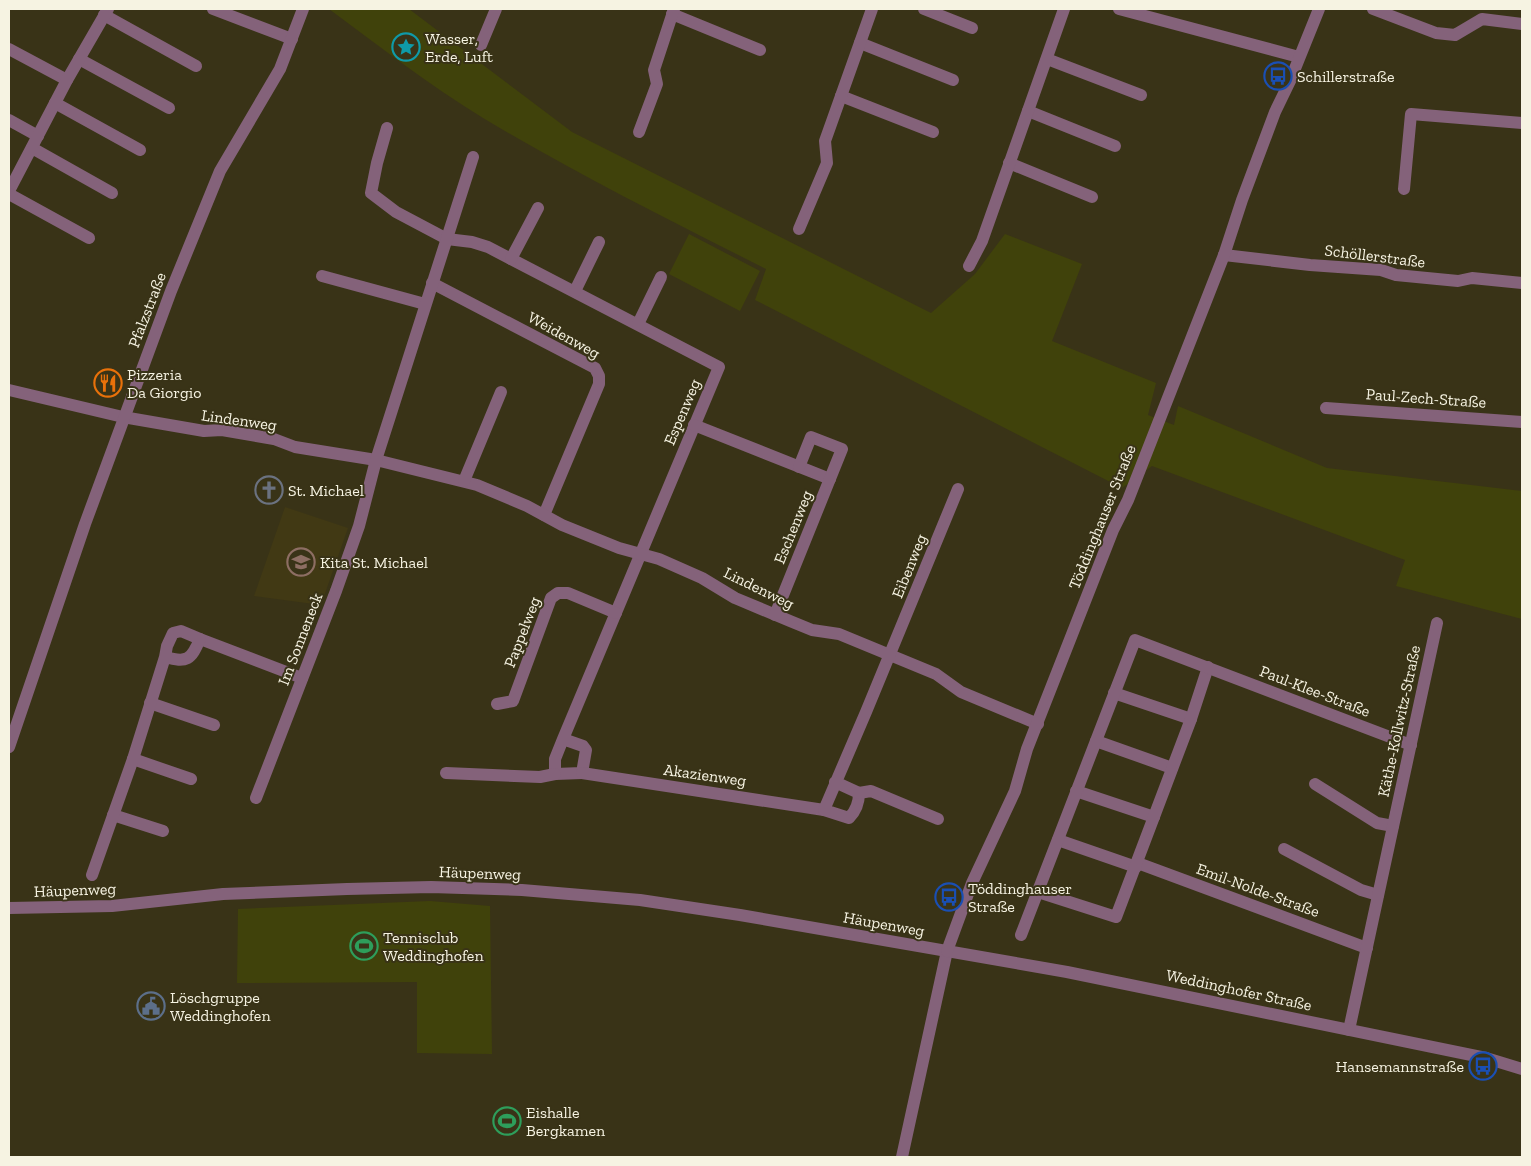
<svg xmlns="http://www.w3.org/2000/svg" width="1531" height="1166" viewBox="0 0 1531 1166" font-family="'Zilla Slab',serif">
	<rect width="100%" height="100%" fill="#393317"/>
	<!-- built -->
	<path fill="#413914" d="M285,507l63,21 -27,77 -67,-9z"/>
	<!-- green -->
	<g fill="#40420b">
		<path d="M329,9h80l163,123 359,181 44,-39 30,-40 77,30 -30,77 104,42 -8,32 26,10 4,-19 149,62 195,23v128l-126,-33 9,-26 -253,-94 -30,22 -367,-188 11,-31c-95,-48 -191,-96 -283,-151 -54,-33 -104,-72 -154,-109z"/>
		<path d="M689,234l71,37 -20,40 -71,-37z"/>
		<path d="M430,901l60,5 2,148 -75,-1v-71l-180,1 1,-74z"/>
	</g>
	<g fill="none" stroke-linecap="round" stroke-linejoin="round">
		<!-- minor -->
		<g stroke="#84627a" stroke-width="12">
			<path d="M213,9l79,30"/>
			<path d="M924,9l48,19"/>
			<path d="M1119,9l180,48"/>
			<path d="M1373,9l63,24 19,2 27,-16 40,5"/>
			<path d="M672,14l88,36"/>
			<path d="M104,15l92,51"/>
			<path d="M860,43l93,37"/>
			<path d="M481,45l15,-36"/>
			<path d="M9,49l58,31"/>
			<path d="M79,59l90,49"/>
			<path d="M1047,59l94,36"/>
			<path d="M841,96l92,36"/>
			<path d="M55,103l85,47"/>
			<path d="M1028,111l87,35"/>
			<path d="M9,120l29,16"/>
			<path d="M387,128l-10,35 -6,30 25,19 51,27 25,3 16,5 231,120 -156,372 -8,20v15l27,-1 4,-23 -3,-4 -20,-7"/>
			<path d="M639,132l18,-48 -3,-14 20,-61"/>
			<path d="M32,148l80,45"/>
			<path d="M1009,163l83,34"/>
			<path d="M1404,189l7,-75 111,9"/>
			<path d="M9,191l58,-111 41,-71"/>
			<path d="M9,194l80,44"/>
			<path d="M799,229l28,-66 -2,-22 47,-132"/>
			<path d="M1224,255l86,10 71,5 15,5 62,6 14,-3 50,5"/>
			<path d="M511,259l27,-51"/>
			<path d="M969,266l13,-25 82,-232"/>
			<path d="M322,276l103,28"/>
			<path d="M432,283l163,85 4,8v8l-55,131"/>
			<path d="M575,291l24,-49"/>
			<path d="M638,324l23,-47"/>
			<path d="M9,390l114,27 81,14 18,-1 52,9 21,8 81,13 101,25 50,21 35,19 57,23 40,11 43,19 33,20 55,23 22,9 27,4 97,40 25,18 77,32"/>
			<path d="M1326,408l196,14"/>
			<path d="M694,425l136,54"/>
			<path d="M464,481l37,-89"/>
			<path d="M775,615l67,-166 -31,-12 -12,30"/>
			<path d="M200,639l102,39"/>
			<path d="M1114,693l77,26"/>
			<path d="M150,703l64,22"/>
			<path d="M497,704l16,-3 38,-103 7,-5h10l48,20"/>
			<path d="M1096,741l76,27"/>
			<path d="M9,747l76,-223 86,-233 49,-120 60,-102 23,-60"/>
			<path d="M133,759l58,20"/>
			<path d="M446,773l94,4 15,-3"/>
			<path d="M582,773l242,37"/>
			<path d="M835,782l24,11c0,9 -3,18 -10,25l-25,-8 42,-98 92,-223"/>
			<path d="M1315,784l62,39 16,3"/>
			<path d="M1076,791l78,26"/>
			<path d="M859,793l12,-2 67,28"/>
			<path d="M256,798l80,-207 23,-65 17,-66 97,-303"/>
			<path d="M113,815l50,16"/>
			<path d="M1058,840l78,27"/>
			<path d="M1284,849l77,41 17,5"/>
			<path d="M1138,863l229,85"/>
			<path d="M92,875l41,-116 32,-102c22,6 26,3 35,-18l-19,-8 -8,2 -6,13 -2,11"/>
			<path d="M1038,892l78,25 75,-198 17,-52"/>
			<path d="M1021,935l114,-295 276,105"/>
			<path d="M1349,1030l88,-407"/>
			<path d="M902,1157l45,-206"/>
		</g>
		<!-- tertiary -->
		<g stroke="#84627a" stroke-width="12">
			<path d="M9,908l103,-2 111,-12 124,-5 84,-2 91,3 118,10 100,15 327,57 419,86 36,11"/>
			<path d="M947,951l25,-68 43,-92 12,-42 86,-219 15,-30 96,-245 18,-55 33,-88 15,-31 29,-72"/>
		</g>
	</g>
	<!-- icons -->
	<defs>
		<g id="sight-ring" transform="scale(1.4375)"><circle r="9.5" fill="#393317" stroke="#0f9aa8" stroke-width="1.5"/><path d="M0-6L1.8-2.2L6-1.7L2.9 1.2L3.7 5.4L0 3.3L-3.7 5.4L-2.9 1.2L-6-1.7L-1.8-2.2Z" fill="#0f9aa8"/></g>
		<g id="bus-ring" transform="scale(1.4375)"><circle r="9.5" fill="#393317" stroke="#1a4fb4" stroke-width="1.5"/><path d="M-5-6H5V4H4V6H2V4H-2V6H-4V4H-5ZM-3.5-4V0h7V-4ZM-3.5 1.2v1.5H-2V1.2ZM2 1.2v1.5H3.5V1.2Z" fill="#1a4fb4"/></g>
		<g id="restaurant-ring" transform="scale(1.4375)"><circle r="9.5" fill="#393317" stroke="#e8710a" stroke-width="1.5"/><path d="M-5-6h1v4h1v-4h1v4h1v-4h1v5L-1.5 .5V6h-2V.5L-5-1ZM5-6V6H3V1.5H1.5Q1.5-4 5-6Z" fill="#e8710a"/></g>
		<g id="church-ring" transform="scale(1.4375)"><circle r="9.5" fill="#393317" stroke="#6b7280" stroke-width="1.5"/><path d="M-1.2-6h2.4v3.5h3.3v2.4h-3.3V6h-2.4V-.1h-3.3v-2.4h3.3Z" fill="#6b7280"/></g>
		<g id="school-ring" transform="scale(1.4375)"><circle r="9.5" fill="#393317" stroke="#8d6e63" stroke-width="1.5"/><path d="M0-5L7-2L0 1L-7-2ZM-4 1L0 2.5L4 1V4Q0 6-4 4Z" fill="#8d6e63"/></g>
		<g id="stadium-ring" transform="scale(1.4375)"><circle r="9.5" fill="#393317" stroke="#2e9e5b" stroke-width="1.5"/><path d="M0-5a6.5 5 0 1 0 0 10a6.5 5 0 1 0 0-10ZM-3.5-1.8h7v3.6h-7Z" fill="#2e9e5b"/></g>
		<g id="civic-ring" transform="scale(1.4375)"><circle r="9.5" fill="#393317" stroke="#5c6f8a" stroke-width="1.5"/><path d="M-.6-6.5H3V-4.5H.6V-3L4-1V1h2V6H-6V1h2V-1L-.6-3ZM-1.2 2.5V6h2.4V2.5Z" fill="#5c6f8a"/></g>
	</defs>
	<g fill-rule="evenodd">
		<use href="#sight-ring" x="406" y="47"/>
		<use href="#bus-ring" x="1278" y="76"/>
		<use href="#restaurant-ring" x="108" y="383"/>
		<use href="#church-ring" x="269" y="490"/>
		<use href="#school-ring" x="301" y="562"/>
		<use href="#bus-ring" x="949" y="897"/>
		<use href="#stadium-ring" x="364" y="946"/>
		<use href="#civic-ring" x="151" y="1006"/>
		<use href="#bus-ring" x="1483" y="1066"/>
		<use href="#stadium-ring" x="507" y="1121"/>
	</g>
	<g text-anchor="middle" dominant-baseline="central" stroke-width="4" stroke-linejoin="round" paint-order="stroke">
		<!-- poi labels -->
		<g font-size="16" fill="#f6f3e2" stroke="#393317" text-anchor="start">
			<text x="425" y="38">Wasser,<tspan x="425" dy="18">Erde, Luft</tspan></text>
			<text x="1297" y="76">Schillerstraße</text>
			<text x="127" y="374">Pizzeria<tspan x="127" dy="18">Da Giorgio</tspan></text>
			<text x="288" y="490">St. Michael</text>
			<text x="320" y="562">Kita St. Michael</text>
			<text x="968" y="888">Töddinghauser<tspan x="968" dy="18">Straße</tspan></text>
			<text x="383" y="937">Tennisclub<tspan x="383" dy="18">Weddinghofen</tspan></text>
			<text x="170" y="997">Löschgruppe<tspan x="170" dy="18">Weddinghofen</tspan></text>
			<text x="1464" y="1066" text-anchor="end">Hansemannstraße</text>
			<text x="526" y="1112">Eishalle<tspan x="526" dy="18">Bergkamen</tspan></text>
		</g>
		<!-- street labels -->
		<g font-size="16" fill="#f6f3e2" stroke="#393317">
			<text transform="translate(1375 256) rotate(7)">Schöllerstraße</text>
			<text transform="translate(147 310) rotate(-69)">Pfalzstraße</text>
			<text transform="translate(564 335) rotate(29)">Weidenweg</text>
			<text transform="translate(1426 398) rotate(4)">Paul-Zech-Straße</text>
			<text transform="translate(682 412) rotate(-67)">Espenweg</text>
			<text transform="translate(239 420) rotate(8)">Lindenweg</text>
			<text transform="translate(1102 517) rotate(-68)">Töddinghauser Straße</text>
			<text transform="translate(793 527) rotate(-68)">Eschenweg</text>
			<text transform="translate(909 566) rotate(-68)">Eibenweg</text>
			<text transform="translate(759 588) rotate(26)">Lindenweg</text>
			<text transform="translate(522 632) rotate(-69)">Pappelweg</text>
			<text transform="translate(300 639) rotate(-69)">Im Sonneneck</text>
			<text transform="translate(1315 691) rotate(21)">Paul-Klee-Straße</text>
			<text transform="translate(1399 721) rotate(-78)">Käthe-Kollwitz-Straße</text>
			<text transform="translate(705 775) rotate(8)">Akazienweg</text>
			<text transform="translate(480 873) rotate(2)">Häupenweg</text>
			<text transform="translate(75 890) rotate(-2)">Häupenweg</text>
			<text transform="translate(1258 890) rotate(20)">Emil-Nolde-Straße</text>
			<text transform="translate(884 924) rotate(10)">Häupenweg</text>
			<text transform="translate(1239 990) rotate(12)">Weddinghofer Straße</text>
		</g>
	</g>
	<!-- border -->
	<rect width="1531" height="1166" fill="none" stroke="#f6f3e2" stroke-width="20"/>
</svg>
